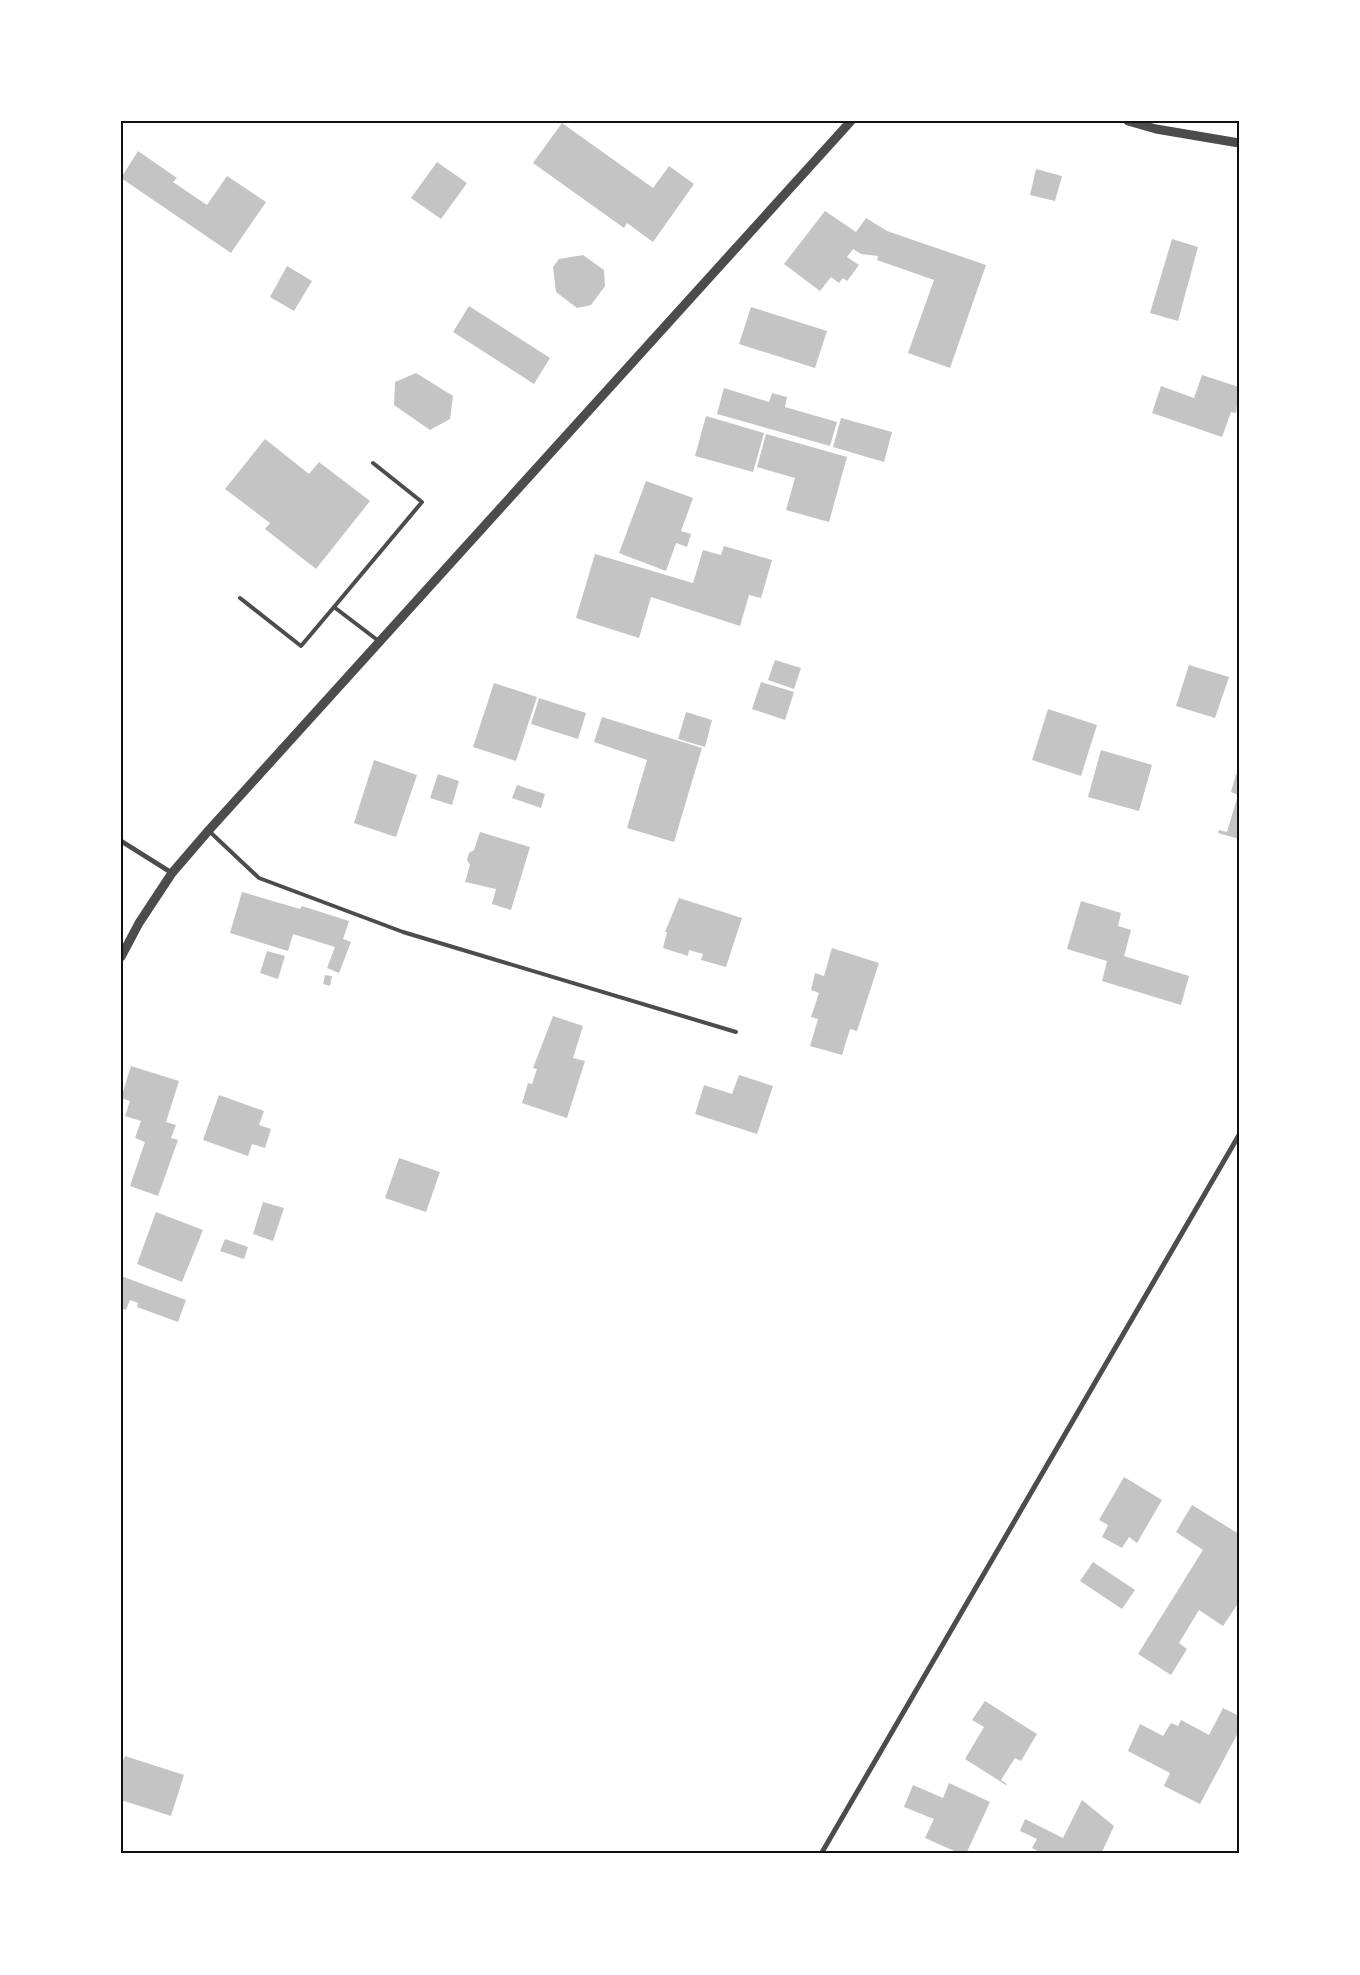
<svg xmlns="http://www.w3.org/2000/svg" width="1360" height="1975" viewBox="0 0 1360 1975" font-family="'DM Sans',sans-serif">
	<rect width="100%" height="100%" fill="#fff"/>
	<!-- building -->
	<g fill="#c4c4c4">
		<path d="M562,123l91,65 16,-22 25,18 -41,58 -26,-19 -3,5 -91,-65z"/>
		<path d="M138,151l39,27 -4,4 34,23 20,-29 39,26 -35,51 -110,-75z"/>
		<path d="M437,162l30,21 -26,36 -30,-21z"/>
		<path d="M1036,169l26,7 -7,25 -25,-6z"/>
		<path d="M825,211l31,21 10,-14 21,13 99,34 -36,103 -42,-15 26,-73 -57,-20 1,-4 -17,-2 -8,-5 -6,8 12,8 -12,16 -4,-3 -4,5 -8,-6 -11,14 -36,-27z"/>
		<path d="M1172,239l26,8 -20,74 -28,-8z"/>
		<path d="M583,255l21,15 1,16 -14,19 -14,3 -21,-16 -3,-25 6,-8z"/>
		<path d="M287,266l25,15 -18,30 -24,-14z"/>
		<path d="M469,306l81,52 -16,26 -81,-52z"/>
		<path d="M751,307l76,24 -12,37 -76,-24z"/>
		<path d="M416,373l37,23 -3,23 -20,11 -36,-25 1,-23z"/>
		<path d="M1202,375l37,12 -3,26 -5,-1 -9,25 -70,-24 9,-27 33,12z"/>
		<path d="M724,388l45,14 3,-9 15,4 -2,10 52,15 -7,24 -113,-32z"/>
		<path d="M706,416l58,17 -11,39 -58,-16z"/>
		<path d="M841,418l51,14 -8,30 -51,-15z"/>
		<path d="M766,434l81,23 -18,65 -43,-12 9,-32 -38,-11z"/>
		<path d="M265,439l44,35 10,-12 51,39 -54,68 -51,-40 5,-6 -45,-34z"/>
		<path d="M646,481l47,17 -12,33 10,3 -4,13 -11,-4 -10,28 -47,-18z"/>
		<path d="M724,546l48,14 -11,38 -12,-3 -9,31 -89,-29 -12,41 -63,-20 19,-64 98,29 10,-33 18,5z"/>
		<path d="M775,660l26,8 -7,21 -26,-9z"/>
		<path d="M1189,665l40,12 -14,41 -39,-12z"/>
		<path d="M761,682l33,10 -9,28 -33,-11z"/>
		<path d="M494,683l43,14 -21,64 -43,-14z"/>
		<path d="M539,698l47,15 -8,26 -47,-15z"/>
		<path d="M1048,709l49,16 -16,51 -49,-16z"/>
		<path d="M686,712l26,8 -7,27 -27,-8z"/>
		<path d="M602,717l100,31 -28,94 -47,-14 20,-68 -53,-18z"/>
		<path d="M1101,750l51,15 -13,46 -51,-14z"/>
		<path d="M374,760l43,15 -21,62 -42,-14z"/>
		<path d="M438,774l21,7 -7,24 -22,-7z"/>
		<path d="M1236,774l3,1v64l-21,-6 1,-3 8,2 11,-37 -7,-3z"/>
		<path d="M517,785l28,9 -4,14 -29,-10z"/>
		<path d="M480,832l50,15 -19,63 -19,-6 4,-15 -31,-7 5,-17 -3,-5 2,-7 5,-3z"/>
		<path d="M242,892l58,17 2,-3 47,15 -6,18 8,3 -12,31 -12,-5 8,-21 -42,-13 -5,17 -58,-18z"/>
		<path d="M679,898l63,20 -16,49 -25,-7 2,-6 -14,-4 -1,6 -25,-8 4,-16h-2z"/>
		<path d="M1081,901l40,12 -3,13 13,4 -7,26 65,20 -8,29 -79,-24 5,-20 -40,-12z"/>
		<path d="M832,948l47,15 -22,68 -7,-2 -8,26 -32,-9 8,-27 -7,-2 8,-24 -8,-3 4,-17 9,3z"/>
		<path d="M267,951l18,5 -7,23 -18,-6z"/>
		<path d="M325,975l7,1 -2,10 -7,-2z"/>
		<path d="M553,1016l30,10 -10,32 12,3 -18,57 -45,-15 6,-20 4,1 5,-15 -4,-1z"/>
		<path d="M131,1066l48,15 -13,41 10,3 -5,13 7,2 -20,56 -28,-10 15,-44 -10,-4 6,-17 -16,-5 5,-15 -9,-3z"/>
		<path d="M739,1075l34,11 -16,48 -62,-20 9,-29 28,9z"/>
		<path d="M219,1095l45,16 -5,14 12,4 -6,19 -13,-4 -4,12 -45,-16z"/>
		<path d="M399,1158l41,14 -14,40 -41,-14z"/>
		<path d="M263,1202l21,6 -11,33 -20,-7z"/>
		<path d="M156,1212l47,18 -21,52 -45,-18z"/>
		<path d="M225,1239l23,8 -4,12 -24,-8z"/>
		<path d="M121,1276l65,24 -8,22 -41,-15 1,-4 -8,-3 -4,10 -5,-2z"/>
		<path d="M1124,1477l38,23 -25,43 -8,-6 -7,11 -20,-11 6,-12 -9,-5z"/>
		<path d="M1192,1505l47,29v68l-16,24 -24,-16 -20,33 8,6 -16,26 -33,-21 65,-104 -27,-18z"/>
		<path d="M1093,1562l42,28 -13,19 -42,-28z"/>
		<path d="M985,1701l52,33 -16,27 -6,-3 -14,22 6,4 -1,1 -41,-26 19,-32 -12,-7z"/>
		<path d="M1223,1708l16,8v15l-39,73 -36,-18 6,-13 -42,-22 12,-27 23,12 8,-13 7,3 3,-6 28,15z"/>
		<path d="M125,1756l59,19 -13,41 -50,-16v-34z"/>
		<path d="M949,1783l41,19 -24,52h-5l-36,-16 9,-19 -30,-12 9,-22 30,13z"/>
		<path d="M1082,1800l32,26 -13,28h-57l-12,-6 5,-9 -17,-8 5,-12 38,19z"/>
	</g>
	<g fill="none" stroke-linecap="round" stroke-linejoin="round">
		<!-- service -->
		<g stroke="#4c4c4c" stroke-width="4">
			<path d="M373,463l49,39 -88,105 46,35"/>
			<path d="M240,598l61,48 33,-39"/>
			<path d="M209,831l50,47 144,54 333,100"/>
		</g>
		<!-- minor -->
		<g stroke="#4c4c4c" stroke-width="5">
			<path d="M121,841l51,32"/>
			<path d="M821,1854l418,-719"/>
		</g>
		<!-- tertiary -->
		<g stroke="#4c4c4c" stroke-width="9">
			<path d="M1128,121l28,8 83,14"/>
			<path d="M121,957l18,-34 33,-50 37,-43 642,-709"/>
		</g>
	</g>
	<!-- border -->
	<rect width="1360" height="1975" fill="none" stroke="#ffffff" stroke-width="245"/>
	<rect x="122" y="122" width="1116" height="1730" fill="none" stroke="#111" stroke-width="2"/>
</svg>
